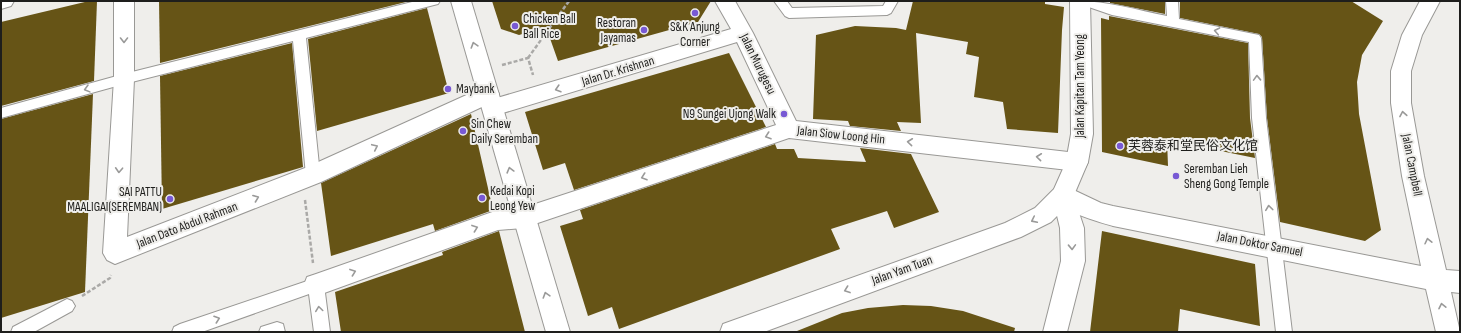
<svg xmlns="http://www.w3.org/2000/svg" width="1461" height="333" viewBox="0 0 1461 333" font-family="'Sofia Sans Condensed','Noto Sans SC',sans-serif">
	<rect width="100%" height="100%" fill="#efeeeb"/>
	<!-- building -->
	<g fill="#665416">
		<path d="M89,1h8l-3,80 -93,25v-84z"/>
		<path d="M159,1h251l-250,62z"/>
		<path d="M492,1h219l-13,21 -140,39 -12,-34 -27,8 -18,-6z"/>
		<path d="M913,1h132v3l19,3 -2,23 -4,103 -51,-4 -4,-27 -29,-5 5,-40 -13,-3 2,-12 -52,-9 5,90 -24,-1 4,9 -51,-5 -2,-5 -35,-2 3,-84 39,-9 41,2 10,2z"/>
		<path d="M1110,1h55v13l-55,-11z"/>
		<path d="M1180,1h171l32,20 -21,34 -5,27 2,32 22,116 -16,11 -85,-19 -13,-104 -5,-81 -3,-3 -79,-16z"/>
		<path d="M427,8l22,85 -132,38 -9,-92z"/>
		<path d="M1109,16l139,27 2,75 5,40 -88,-18 1,26 -66,-14 -1,-134 8,2z"/>
		<path d="M292,43l11,124 -141,42 -2,-133z"/>
		<path d="M729,53l37,74 -192,63 -9,-27 -22,7 -18,-58z"/>
		<path d="M93,94l-8,198 -84,26v-199z"/>
		<path d="M471,114l22,96 -58,21 -2,-7 -102,32 -10,-73z"/>
		<path d="M775,144l2,5h17l4,9 68,4 -6,-14 51,6 28,58 -45,16 -7,-17 -56,18 9,20 -221,80 -7,-22 -24,9 -28,-90 23,-7 -3,-9z"/>
		<path d="M499,231l26,101h-184l-6,-40 108,-37 -1,-3z"/>
		<path d="M1102,231l153,33 5,62 -80,-17 -2,23h-88z"/>
		<path d="M903,305l28,1 32,5 52,17 -1,4h-217v-1l45,-18 26,-5z"/>
	</g>
	<g fill="none" stroke-linecap="round" stroke-linejoin="round">
		<!-- service casing -->
		<g stroke="#999895" stroke-width="2">
			<g id="service">
				<path d="M416,1h24l-2,3 -4,1 -128,33 14,137 -2,4 -5,2 -5,-2 -2,-4 -13,-134 -169,43 -123,34v-10l123,-34z"/>
				<path d="M774,1h13l5,7 91,-2 3,-5h12l-7,12 -4,2 -98,3 -4,-2z"/>
				<path d="M1078,1c29,0 59,9 89,15l-1,-15h12l1,18 80,16 2,3 5,80 26,214h-16l-24,-214 -3,-76 -137,-27 -32,-11z"/>
				<path d="M316,278l5,2 3,5 6,47h-16l-5,-38 -107,38h-30l2,-5 6,-3z"/>
				<path d="M67,299l5,2 3,5 -3,5 -38,21h-23l2,-5z"/>
				<path d="M277,322l6,2 2,8h-26l2,-5z"/>
			</g>
		</g>
		<!-- minor casing -->
		<g stroke="#999895" stroke-width="2">
			<g id="minor">
				<path d="M114,1h20v78l-7,158 178,-69 177,-80 7,-2 7,2 3,6 -2,4 234,-69 -16,-28h20l18,32 43,88 281,32 8,3 3,6 -3,6 -8,3 -288,-33 -266,90 -25,2 -182,66 -9,-3 -3,-8 3,-8 9,-3 182,-64 25,-2 253,-83 -39,-83 -244,74 -7,-2 -3,-6 1,-2 -163,76 -206,82 -8,-4 -4,-7 11,-174z"/>
				<path d="M1420,1h20l-18,34 -11,36v32l13,73 22,94 14,1v22l-9,-1 9,40h-24l-10,-43 -313,-63c-17,-5 -54,-15 -61,-31l3,-7 8,-3 38,18 12,3 308,60 -19,-90 -11,-73v-32l11,-36z"/>
			</g>
		</g>
		<!-- tertiary casing -->
		<g stroke="#999895" stroke-width="2">
			<path id="tertiary" d="M451,1h20l99,331h-24z"/>
		</g>
		<!-- secondary casing -->
		<g stroke="#999895" stroke-width="2">
			<path id="secondary" d="M1063,185l8,3 13,40 1,33 -18,71h-24l18,-71 -1,-33 -8,-33 3,-7z"/>
		</g>
		<!-- trunk casing -->
		<g stroke="#999895" stroke-width="2">
			<g id="trunk">
				<path d="M1,1h13l-3,5 -10,3z"/>
				<path d="M1070,1h20l3,133 -5,28 -17,40 -20,20 -30,15 -257,95h-44l3,-8 282,-101 30,-15 19,-19 12,-27 5,-28z"/>
			</g>
		</g>
		<!-- path -->
		<g stroke="#aaa9a7" stroke-width="2.5" stroke-dasharray="4 2" stroke-linecap="butt">
			<path d="M528,58l41,-57"/>
			<path d="M502,65l26,-7 5,17"/>
			<path d="M305,200l8,63"/>
			<path d="M82,296l28,-18 1,-3"/>
		</g>
		<!-- service -->
		<use href="#service" fill="#fff" fill-rule="evenodd"/>
		<!-- minor -->
		<use href="#minor" fill="#fff" fill-rule="evenodd"/>
		<!-- tertiary -->
		<use href="#tertiary" fill="#fff" fill-rule="evenodd"/>
		<!-- secondary -->
		<use href="#secondary" fill="#fff" fill-rule="evenodd"/>
		<!-- trunk -->
		<use href="#trunk" fill="#fff" fill-rule="evenodd"/>
	</g>
	<!-- one-way arrows -->
	<defs><path id="oneway-chevron" d="M-2-3.5L2.5 0L-2 3.5" fill="none" stroke-width="1.6" stroke-linecap="round" stroke-linejoin="round"/></defs>
	<g stroke="#9a9a99">
		<use href="#oneway-chevron" transform="translate(1217 31) rotate(-169)"/>
		<use href="#oneway-chevron" transform="translate(124 40) rotate(90)"/>
		<use href="#oneway-chevron" transform="translate(474 45) rotate(-107)"/>
		<use href="#oneway-chevron" transform="translate(1257 78) rotate(-92)"/>
		<use href="#oneway-chevron" transform="translate(87 89) rotate(165)"/>
		<use href="#oneway-chevron" transform="translate(558 89) rotate(163)"/>
		<use href="#oneway-chevron" transform="translate(1403 114) rotate(-100)"/>
		<use href="#oneway-chevron" transform="translate(768 136) rotate(161)"/>
		<use href="#oneway-chevron" transform="translate(910 142) rotate(-174)"/>
		<use href="#oneway-chevron" transform="translate(375 147) rotate(-25)"/>
		<use href="#oneway-chevron" transform="translate(1039 157) rotate(-174)"/>
		<use href="#oneway-chevron" transform="translate(119 170) rotate(93)"/>
		<use href="#oneway-chevron" transform="translate(510 170) rotate(-105)"/>
		<use href="#oneway-chevron" transform="translate(644 177) rotate(161)"/>
		<use href="#oneway-chevron" transform="translate(256 198) rotate(-21)"/>
		<use href="#oneway-chevron" transform="translate(1269 208) rotate(-97)"/>
		<use href="#oneway-chevron" transform="translate(1034 220) rotate(154)"/>
		<use href="#oneway-chevron" transform="translate(475 228) rotate(-20)"/>
		<use href="#oneway-chevron" transform="translate(1428 241) rotate(-103)"/>
		<use href="#oneway-chevron" transform="translate(1072 247) rotate(88)"/>
		<use href="#oneway-chevron" transform="translate(353 272) rotate(-20)"/>
		<use href="#oneway-chevron" transform="translate(847 290) rotate(160)"/>
		<use href="#oneway-chevron" transform="translate(546 295) rotate(-107)"/>
		<use href="#oneway-chevron" transform="translate(1442 306) rotate(-102)"/>
		<use href="#oneway-chevron" transform="translate(319 309) rotate(-98)"/>
		<use href="#oneway-chevron" transform="translate(217 319) rotate(-19)"/>
	</g>
	<!-- markers -->
	<g fill="#7859d4" stroke="#efeeeb" stroke-width="1.5">
		<circle cx="695" cy="13" r="4"/>
		<circle cx="515" cy="26" r="4"/>
		<circle cx="644" cy="30" r="4"/>
		<circle cx="448" cy="89" r="4"/>
		<circle cx="784" cy="114" r="4"/>
		<circle cx="463" cy="131" r="4"/>
		<circle cx="1120" cy="146" r="4"/>
		<circle cx="1176" cy="176" r="4"/>
		<circle cx="482" cy="198" r="4"/>
		<circle cx="170" cy="199" r="4"/>
	</g>
	<g text-anchor="middle" dominant-baseline="central" stroke-width="4" stroke-linejoin="round" paint-order="stroke">
		<!-- poi labels -->
		<g font-size="13" fill="#1e1e1c" stroke="#efeeeb" text-anchor="start">
			<text x="523" y="19">Chicken Ball<tspan x="523" dy="15">Ball Rice</tspan></text>
			<text x="636" y="23" text-anchor="end">Restoran<tspan x="636" dy="15">Jayamas</tspan></text>
			<text x="695" y="27" text-anchor="middle">S&amp;K Anjung<tspan x="695" dy="15">Corner</tspan></text>
			<text x="456" y="89">Maybank</text>
			<text x="776" y="114" text-anchor="end">N9 Sungei Ujong Walk</text>
			<text x="471" y="124">Sin Chew<tspan x="471" dy="15">Daily Seremban</tspan></text>
			<text x="1128" y="146">芙蓉泰和堂民俗文化馆</text>
			<text x="1184" y="169">Seremban Lieh<tspan x="1184" dy="15">Sheng Gong Temple</tspan></text>
			<text x="490" y="191">Kedai Kopi<tspan x="490" dy="15">Leong Yew</tspan></text>
			<text x="162" y="192" text-anchor="end">SAI PATTU<tspan x="162" dy="15">MAALIGAI(SEREMBAN)</tspan></text>
		</g>
		<!-- street labels -->
		<g font-size="13" fill="#1e1e1c" stroke="#efeeeb">
			<text transform="translate(758 64) rotate(64)">Jalan Murugesu</text>
			<text transform="translate(618 71) rotate(-17)">Jalan Dr. Krishnan</text>
			<text transform="translate(1080 86) rotate(-90)">Jalan Kapitan Tam Yeong</text>
			<text transform="translate(841 135) rotate(6)">Jalan Siow Loong Hin</text>
			<text transform="translate(1412 165) rotate(79)">Jalan Campbell</text>
			<text transform="translate(187 225) rotate(-21)">Jalan Dato Abdul Rahman</text>
			<text transform="translate(1260 244) rotate(11)">Jalan Doktor Samuel</text>
			<text transform="translate(902 270) rotate(-20)">Jalan Yam Tuan</text>
		</g>
	</g>
	<!-- border -->
	<rect width="1461" height="333" fill="none" stroke="#1e1e1c" stroke-width="4"/>
</svg>
